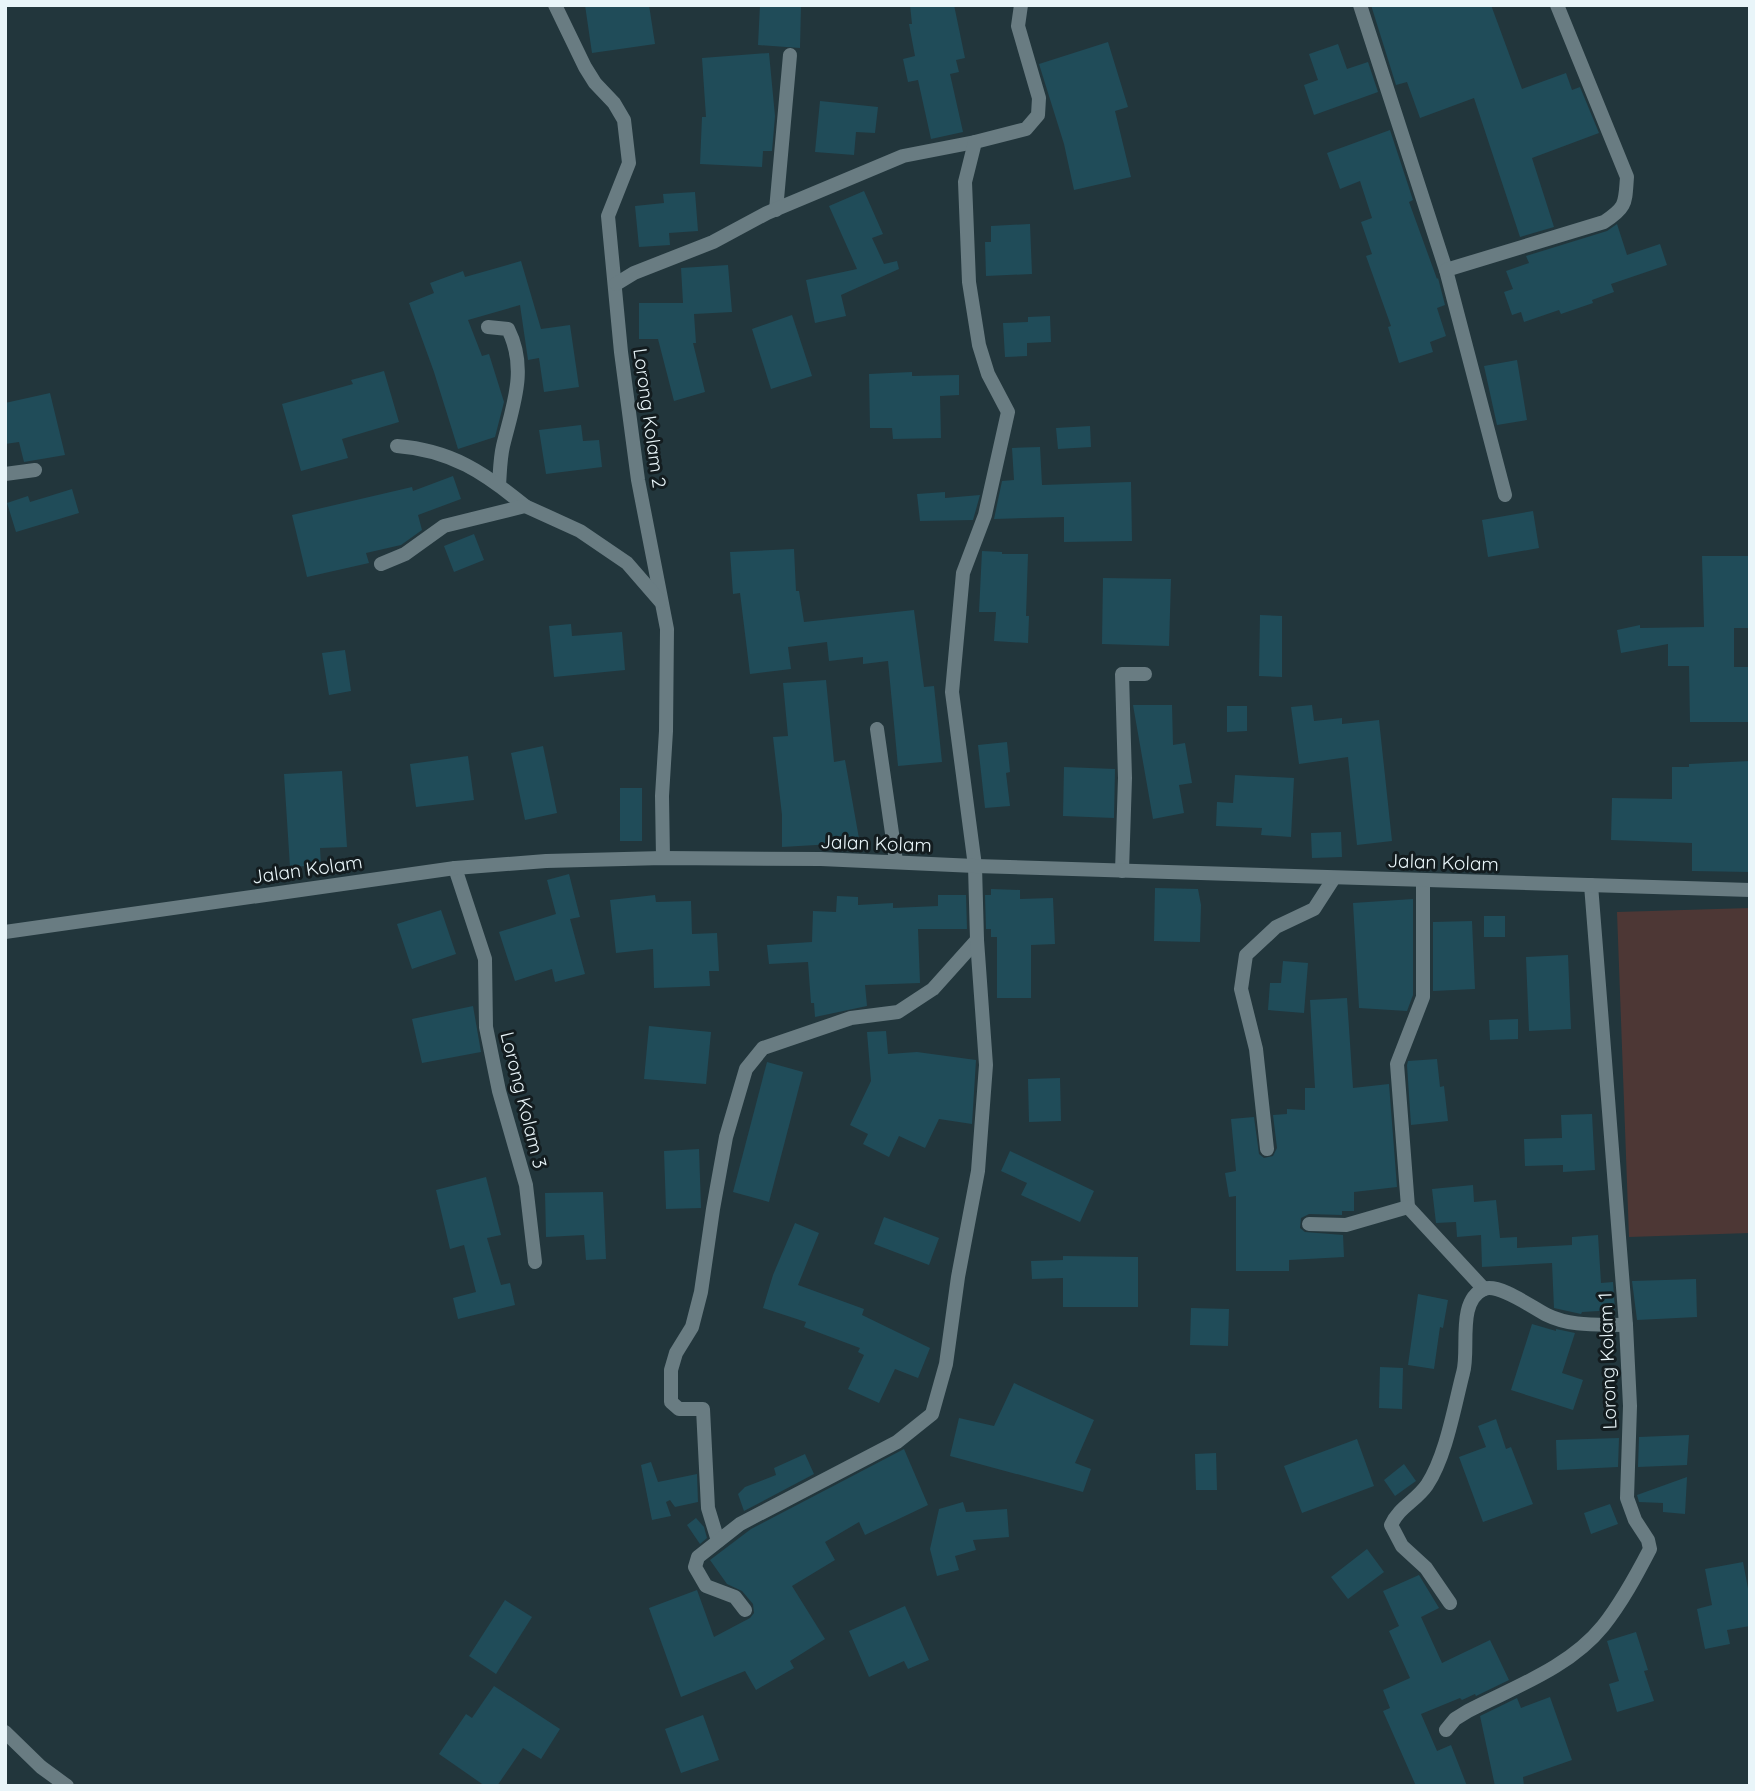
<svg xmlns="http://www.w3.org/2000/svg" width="1755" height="1791" viewBox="0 0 1755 1791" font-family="Quicksand,sans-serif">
	<rect width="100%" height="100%" fill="#22363c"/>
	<!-- green -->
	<path fill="#4d3735" d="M1750,908v325l-121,4 -12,-325z"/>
	<!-- building -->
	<g fill="#204c59">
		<path d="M585,5h64l6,39 -63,9z"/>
		<path d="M760,5h41l-1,43 -42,-3z"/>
		<path d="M910,5h44l11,53 -9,2 3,12 -9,2 13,58 -32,7 -13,-59 -10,2 -5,-23 12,-3 -6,-32h3z"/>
		<path d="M1371,5h120l31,84 44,-16 6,17 8,-3 19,46 -67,25 22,69 -34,10 -46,-139 -54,20 -13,-36 -11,3z"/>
		<path d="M1108,42l20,65 -13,4 16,66 -57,13 -10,-46 -25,-80z"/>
		<path d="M1338,44l9,25 21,-7 10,30 -64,23 -10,-30 14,-5 -9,-26z"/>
		<path d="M769,53l6,63 -3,35h-9l-1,16 -62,-3 2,-47h4l-4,-59z"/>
		<path d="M820,101l58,6 -3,26 -19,-1 -2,23 -39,-3z"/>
		<path d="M1390,130l23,70 -4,2 28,77 1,-1 7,27 -8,3 9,28 -16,6 3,10 -34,11 -11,-36 3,-1 -25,-70 6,-2 -11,-32 11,-4 -12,-37 -20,8 -13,-36z"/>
		<path d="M864,191l19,43 -11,4 12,26 13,-3 2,8 -58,26 5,21 -31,7 -9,-43 51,-11 -28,-63z"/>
		<path d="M695,192l3,39 -29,2 1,12 -31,2 -4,-41 29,-3 -1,-9z"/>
		<path d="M1030,224l2,50 -46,2 -1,-34h6v-16z"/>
		<path d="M1617,224l10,31 33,-11 7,21 -56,19 3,8 -22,8 1,3 -32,11 -2,-4 -35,12 -3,-10 -9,3 -8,-23 9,-3 -7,-18 23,-8 -3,-7 81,-25z"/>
		<path d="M521,261l20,68 29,-4 9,62 -35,5 -5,-34 -11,2 -8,-55 -52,15 14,36 7,-2 15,48 -9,35 -37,12 -24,-77 -25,-69 25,-10 -4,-10 33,-12 2,6z"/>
		<path d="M728,265l4,47 -38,2 2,29h-3l12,49 -31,9 -16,-62h-19v-36h44l-2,-35z"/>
		<path d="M792,315l20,61 -41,13 -19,-60z"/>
		<path d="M1050,316l1,26 -24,1v13l-22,1 -2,-34 25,-1v-5z"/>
		<path d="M1517,360l10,60 -30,5 -13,-59z"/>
		<path d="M384,371l15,51 -57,17 6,19 -47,13 -19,-67 71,-20 -2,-4z"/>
		<path d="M912,372v4l47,-1v20l-19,1 1,42 -48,1 -1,-11h-22l-1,-54z"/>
		<path d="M50,393l15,62 -41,7 -5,-20 -14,2v-41z"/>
		<path d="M581,425l2,16 16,-1 3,27 -56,7 -7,-44z"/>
		<path d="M1090,426l1,21 -33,2 -2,-21z"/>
		<path d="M1040,447l2,38 89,-3 1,59 -68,1v-25l-70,2 8,-38 12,-1 -2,-32z"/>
		<path d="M453,476l8,23 -43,16 4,15 -21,15 -35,8 3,10 -62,14 -15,-62 120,-28 1,4z"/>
		<path d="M72,489l7,24 -63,19 -9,-29 21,-7 2,6z"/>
		<path d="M945,492v6l35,-3 -7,25 -53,1 -3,-27z"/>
		<path d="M1533,511l6,37 -51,9 -6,-37z"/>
		<path d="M474,534l10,26 -30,12 -10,-26z"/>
		<path d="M794,549l2,42h3l5,31 110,-12 10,77 10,-1 8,76 -44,4 -10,-105 -25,3v-7l-34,4 -2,-19 -39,5 3,22 -41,5 -10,-81 -7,1 -3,-42z"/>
		<path d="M982,551l20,1v2h26l-2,62h3l-1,27 -34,-2 2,-29h-17z"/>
		<path d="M1702,556h48v72h-16v39h16v55h-60l-1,-56h-21v-22l-47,9 -4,-23 23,-5v3l64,-1z"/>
		<path d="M1103,578l68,1 -2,67 -67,-2z"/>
		<path d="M1260,615l22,1v61l-23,-1z"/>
		<path d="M571,624l1,12 50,-4 3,38 -71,7 -5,-51z"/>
		<path d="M345,650l6,41 -22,4 -7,-42z"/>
		<path d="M826,680l8,82 11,-2 15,84 -27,3v-3l-51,3v-32l-9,-78 15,-1 -5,-53z"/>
		<path d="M1133,705h39l1,40 12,-2 7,40 -13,2 5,28 -31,6z"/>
		<path d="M1312,705l2,16 28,-3v6l37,-4 13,121 -35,4 -9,-88 -49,7 -8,-57z"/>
		<path d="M1227,706h20v25l-20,1z"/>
		<path d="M1007,742l3,30 -4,1 4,33 -25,2 -7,-63z"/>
		<path d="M543,746l14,67 -32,7 -14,-67z"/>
		<path d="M468,756l6,44 -58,7 -6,-43z"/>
		<path d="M1750,761v111l-58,-1v-28l-81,-3 1,-42 60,1v-32h17v-3z"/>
		<path d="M1064,767l51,2 -1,49 -51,-2z"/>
		<path d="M342,771l5,76 -27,1 1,17 -31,2 -6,-93z"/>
		<path d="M1235,775l59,3 -3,59 -30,-2 1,-7 -46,-2 1,-24 16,1z"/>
		<rect x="620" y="788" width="22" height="53"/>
		<path d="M1341,832l1,25 -30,1 -1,-25z"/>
		<path d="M569,874l11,43 -10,2 15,55 -30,8 -3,-13 -37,12 -16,-49 57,-18 -9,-34z"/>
		<path d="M1155,888l43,1 3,16 -1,37 -46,-1z"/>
		<path d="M991,889l29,1v9l33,-1 2,46 -24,1v53h-34v-61h-6v-8h-5l-1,-34h6z"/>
		<path d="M655,895l1,7 35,-1 1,33 25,-1 2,38h-10l1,15 -56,2 -1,-39 -37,4 -6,-53z"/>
		<path d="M938,895h28l1,34h-49l2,54 -55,2 2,21 -52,11 -1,-14h-3l-3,-41 -39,2 -2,-19 45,-3 1,-31 23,1 1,-16 21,1v8l35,-2v5l45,-2z"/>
		<path d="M1413,899v96l-6,16 -48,-3 -6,-105z"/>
		<path d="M441,910l15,44 -44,15 -15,-45z"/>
		<rect x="1484" y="916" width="21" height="21"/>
		<path d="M1472,921l3,68 -42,2v-69z"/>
		<path d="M1568,955l3,74 -42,2 -3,-74z"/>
		<path d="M1283,961l25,2 -4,50 -36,-3 2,-27h11z"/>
		<path d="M1347,998l6,90 36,-4 8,103 -43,5v19h-12v4l-33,-1 -8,4 -1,10 5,4 38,3 1,22 -55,3v11h-53v-75l-7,1 -4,-24 11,-2 -5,-52 23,-2 5,37 5,4 9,-2 4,-8 -4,-33 14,-1v-5l18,1v-22h10l-5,-88z"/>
		<path d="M473,1006l8,46 -59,11 -10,-44z"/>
		<path d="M1518,1019v20l-28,1 -1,-20z"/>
		<path d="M649,1026l62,6 -5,52 -62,-5z"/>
		<path d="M886,1031l2,23 29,-2 59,8 -4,64 -33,-5 -14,29 -26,-12 -10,21 -26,-13 5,-10 -18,-9 21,-44 -4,-49z"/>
		<path d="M1437,1059l3,28 4,-1 4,35 -37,4 -4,-60 1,-4z"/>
		<path d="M767,1062l36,10 -34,130 -36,-10z"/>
		<path d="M1060,1078l1,43 -32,1 -1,-43z"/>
		<path d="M1592,1114l3,56 -32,2v-7l-38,1 -1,-27 38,-1 -1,-23z"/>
		<path d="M699,1149l2,59 -35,1 -2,-58z"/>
		<path d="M1010,1151l84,40 -14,31 -59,-27 6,-12 -26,-12z"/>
		<path d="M486,1177l15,58 -14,3 14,47 9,-2 5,22 -57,14 -5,-21 23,-6 -12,-47 -14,4 -14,-59z"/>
		<path d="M1473,1185l1,17 22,-2 4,38 17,-1v11l55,-3v-8l26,-2 3,48 12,-1 2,28 -33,2 -1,2 -27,-6 -2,-45 -70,4 -1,-32 -24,2 -1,-15 -20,1 -4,-34z"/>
		<path d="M603,1192l3,67 -20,1 -2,-25 -38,2 -1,-44z"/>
		<path d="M884,1217l55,21 -10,27 -55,-21z"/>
		<path d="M795,1223l24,10 -21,52 66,24 -2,6 68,33 -12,30 -23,-9 -16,34 -31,-14 16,-34 -6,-3 2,-4 -56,-21 2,-5 -43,-14 10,-33z"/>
		<path d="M1063,1256l75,1v50h-75v-29l-31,1 -1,-18 32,-1z"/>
		<path d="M1696,1279l1,38 -60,3 -5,-39z"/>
		<path d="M1418,1294l30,6 -5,28 -3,-1 -6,42 -26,-4z"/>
		<path d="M1191,1308l38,1 -1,37 -38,-1z"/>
		<path d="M1532,1324l24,7v-2l19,4 -13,40 21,7 -10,30 -62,-20z"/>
		<path d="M1380,1367l23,1 -1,41 -23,-1z"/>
		<path d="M1014,1383l80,37 -19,43 16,6 -8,23 -133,-36 9,-38 35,8z"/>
		<path d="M1496,1419l10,30 5,-2 22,57 -50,18 -24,-65 27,-10 -8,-21z"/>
		<path d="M1689,1435l-2,30 -49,2 1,-30z"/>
		<path d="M1619,1438l-1,29 -61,3 -1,-30z"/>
		<path d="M1357,1439l17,47 -72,27 -18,-47z"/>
		<path d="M904,1449l24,56 -63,30 -6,-13 -34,20 10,18 -43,26 33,53 -35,22 4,7 -38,22 -11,-19 -64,26 -32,-89 48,-18 17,47 36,-19 4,-5 -1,-9 -11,-13 -15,-7 -17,-24 41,-31z"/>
		<path d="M1216,1453l1,37h-21l-1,-36z"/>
		<path d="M805,1454l9,20 -70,37 -6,-17 7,-7 31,-12 -2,-7z"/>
		<path d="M651,1462l7,20 39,-8 1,28 -23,5 -5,-7 -4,2 5,14 -19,4 -11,-55z"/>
		<path d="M1404,1464l12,17 -21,15 -11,-16z"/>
		<path d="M1687,1477l-2,37 -22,-2v-9l-24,-1 -2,-7z"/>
		<path d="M963,1502l3,10 41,-3 2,28 -36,3 3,10 -21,6 4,14 -22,6 -7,-27 9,-40z"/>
		<path d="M1610,1504l8,20 -27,10 -7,-21z"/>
		<path d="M696,1518l8,9 3,11 -7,6 -13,-19z"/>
		<path d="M1367,1549l17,23 -36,27 -17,-22z"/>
		<path d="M1743,1562l7,37v27l-23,4 3,14 -25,5 -8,-40 15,-4 -7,-36z"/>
		<path d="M1419,1575l20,33 -18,9 21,46 48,-23 19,40 -33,16 -1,-2 -13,6 -2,-2 -39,16 16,37 14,-6 16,41h-51l-33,-75 7,-3 -7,-18 27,-12 -21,-47 10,-5 -16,-35z"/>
		<path d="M505,1600l27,17 -36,57 -27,-18z"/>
		<path d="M905,1606l24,54 -21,9 -4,-8 -35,16 -20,-46z"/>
		<path d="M1636,1632l12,38 -4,1 10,30 -37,11 -8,-28 10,-3 -12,-40z"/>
		<path d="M494,1686l66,43 -19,30 -18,-11 -26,38h-12l-46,-32 27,-40 6,4z"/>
		<path d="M1550,1697l22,63 -49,17 1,9h-29l-15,-70 37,-18 4,10z"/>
		<path d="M703,1715l16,45 -38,13 -16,-44z"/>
	</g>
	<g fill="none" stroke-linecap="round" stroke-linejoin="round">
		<!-- minor -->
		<g stroke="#697c82" stroke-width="14">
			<path d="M555,5l30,62 10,16 19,20 10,17 5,43 -21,53 13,136 17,128 29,149 -1,102 -4,65 1,62"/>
			<path d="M1360,5l86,265 59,225"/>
			<path d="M776,210l14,-155"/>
			<path d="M1446,270l158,-48c23,-15 21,-19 23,-45l-70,-172"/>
			<path d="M616,284l18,-11 79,-31 54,-29 136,-57 72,-14"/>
			<path d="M488,327l20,2c20,40 5,76 -5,117 -3,13 -3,26 -4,39"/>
			<path d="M397,446c54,4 88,27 128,60"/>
			<path d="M5,474l30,-4"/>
			<path d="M381,564l24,-10 39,-28 81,-20 55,25 47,32 33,38"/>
			<path d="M877,729l19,132"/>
			<path d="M455,868l30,91 1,68 13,64 27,94 9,77"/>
			<path d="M1122,871l3,-93 -3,-104h23"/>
			<path d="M1267,1149l-11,-100 -15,-60 5,-34 30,-28 38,-18 20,-31"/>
			<path d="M1408,1207l-11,-143 26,-67v-117"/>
			<path d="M1309,1224l37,1 62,-18 76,82"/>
			<path d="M718,1541l-10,-33 -5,-99h-24l-8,-7v-32l5,-17 16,-26 9,-35 12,-83 13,-72 20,-68 17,-21 88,-30 47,-6 35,-23 44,-49"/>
			<path d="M1450,1603l-24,-35 -24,-22 -11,-21c8,-18 25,-24 36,-40 19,-29 27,-77 36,-112 7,-22 -7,-72 21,-84 15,-6 49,19 63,26 24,12 53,9 79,10"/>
			<path d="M745,1610l-10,-13 -29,-11 -11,-19 3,-10 42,-33 157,-82 35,-28 14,-50 12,-87 20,-106 8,-106 -9,-125 -2,-74 -23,-174 11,-119 22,-58 23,-103 -20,-38 -9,-29 -10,-63 -4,-100 10,-40 51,-13 12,-14 1,-17 -21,-72 3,-21"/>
			<path d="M1446,1730l9,-11 13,-8c46,-24 101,-43 135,-85 19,-24 33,-50 47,-77l-2,-9 -13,-20 -8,-22 3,-92 -4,-81 -35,-440"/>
			<path d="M5,1732l36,35 26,19"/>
		</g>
		<!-- tertiary -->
		<path stroke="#697c82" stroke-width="14" d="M5,932l450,-64 91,-7 117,-3 158,1 154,7 775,24"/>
	</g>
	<g text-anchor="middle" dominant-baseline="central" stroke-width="6" stroke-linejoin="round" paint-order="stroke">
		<!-- street labels -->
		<g font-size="19" fill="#e9f5f9" stroke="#131c1f">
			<text transform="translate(650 418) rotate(82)">Lorong Kolam 2</text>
			<text transform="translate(876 843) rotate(2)">Jalan Kolam</text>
			<text transform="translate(1443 862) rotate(2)">Jalan Kolam</text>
			<text transform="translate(307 869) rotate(-8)">Jalan Kolam</text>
			<text transform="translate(524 1100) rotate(76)">Lorong Kolam 3</text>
			<text transform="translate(1607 1361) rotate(-92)">Lorong Kolam 1</text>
		</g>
	</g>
	<!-- border -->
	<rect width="1755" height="1791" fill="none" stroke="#e9f5f9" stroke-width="14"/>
</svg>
